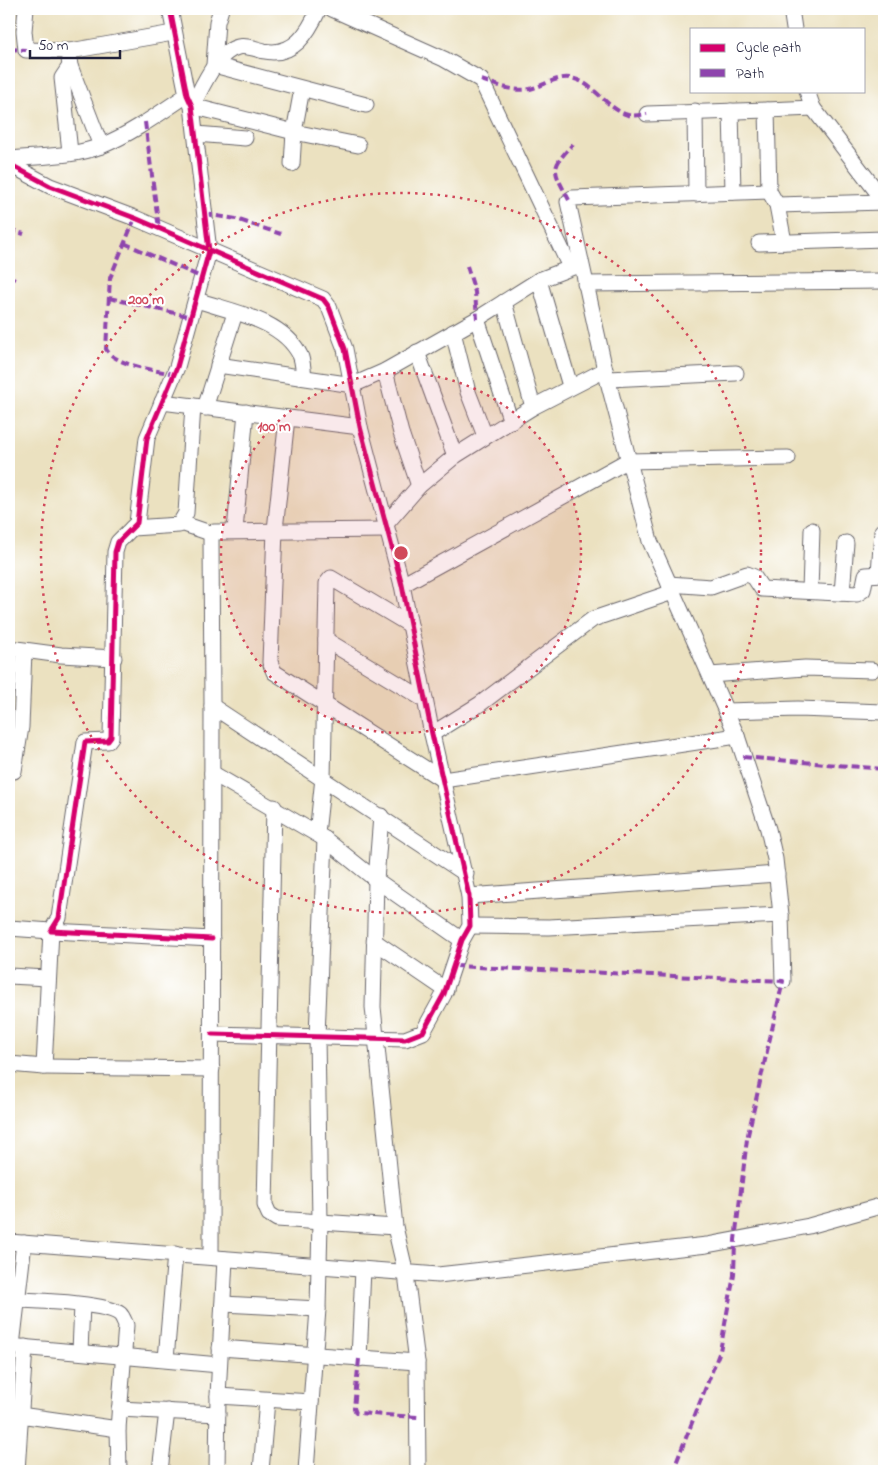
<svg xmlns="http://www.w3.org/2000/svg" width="893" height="1480" viewBox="0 0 893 1480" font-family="'Indie Flower',sans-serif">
	<rect width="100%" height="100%" fill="#fff"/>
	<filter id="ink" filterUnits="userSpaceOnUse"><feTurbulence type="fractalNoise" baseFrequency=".02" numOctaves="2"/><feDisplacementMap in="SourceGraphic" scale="10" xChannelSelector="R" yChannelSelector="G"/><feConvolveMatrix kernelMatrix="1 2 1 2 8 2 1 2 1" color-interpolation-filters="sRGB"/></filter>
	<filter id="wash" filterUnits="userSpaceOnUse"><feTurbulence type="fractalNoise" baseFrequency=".0096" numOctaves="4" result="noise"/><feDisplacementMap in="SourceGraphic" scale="20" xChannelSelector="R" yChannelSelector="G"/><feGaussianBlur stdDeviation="1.12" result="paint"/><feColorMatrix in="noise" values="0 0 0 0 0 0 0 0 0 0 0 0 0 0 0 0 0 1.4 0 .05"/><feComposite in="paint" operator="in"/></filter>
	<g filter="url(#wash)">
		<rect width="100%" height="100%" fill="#ebe1c0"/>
	</g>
	<g filter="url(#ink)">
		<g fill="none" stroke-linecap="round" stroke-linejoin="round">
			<!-- street casing -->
			<g stroke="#68656a" stroke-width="17">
				<g id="street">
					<path d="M26,9l-2,22 2,19 44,1"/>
					<path d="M170,9l17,86 5,11 17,145 -32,116 -30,71 -10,85 -19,19 -3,10 -4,185 -3,4 -23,1 -26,176 -8,13 161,8"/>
					<path d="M221,9l-4,13 -3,43 152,40"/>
					<path d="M319,9c-11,24 -25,48 -55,42 -8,-2 -18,-6 -26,-4 -22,5 -36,41 -46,59l102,26 64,13"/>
					<path d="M332,9l112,50 37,21 89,187"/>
					<path d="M791,9l3,20"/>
					<path d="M807,91l6,17 71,93"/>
					<path d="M695,111l1,83"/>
					<path d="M731,111l2,81"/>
					<path d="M647,114l120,-4"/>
					<path d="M196,134l49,4"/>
					<path d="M101,146l-31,-80 -1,-8 1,-7 103,-18"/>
					<path d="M70,152l-8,-74 8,-12"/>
					<path d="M9,159c29,-3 64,-2 92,-13 30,-12 59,-33 86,-51"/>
					<path d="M9,164l41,22 85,32 188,81 6,8 16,42 15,78 42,158 30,149 37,162 1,30 -8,14 -18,54 -21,38 -18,7 -193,-5"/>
					<path d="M292,164l2,-32 8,-43"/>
					<path d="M769,191l-197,7 -4,4 37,168 45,171 87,195 31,93 7,30 6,56 2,66"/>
					<path d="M777,205l107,-3"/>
					<path d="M784,242l-7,-37 -8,-14 -2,-81 46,-2"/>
					<path d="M759,243l125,-4"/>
					<path d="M539,280l31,106"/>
					<path d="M585,284l299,-3"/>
					<path d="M197,300c34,12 85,19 103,55 3,6 3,16 4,22"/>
					<path d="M504,302l29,105"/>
					<path d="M477,319l34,103"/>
					<path d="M453,332l15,60 17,44"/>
					<path d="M417,352l38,104"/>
					<path d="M218,365l135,20 32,-14 92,-52 62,-39 42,-16"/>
					<path d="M385,371l16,62 18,53"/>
					<path d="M609,379l127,-6"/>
					<path d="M162,402l198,25"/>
					<path d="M205,408l30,-95"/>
					<path d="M287,418l-12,112 -5,132 4,10 169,108 294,-44"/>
					<path d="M181,523l32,11"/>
					<path d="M385,525l34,-39 36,-30 78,-49 72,-37"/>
					<path d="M132,528l47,-3 7,-12 7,-107"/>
					<path d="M235,530l11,-118"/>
					<path d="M879,573l3,-42"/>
					<path d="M669,584l42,3 36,-13 7,3 8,12 95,5 6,-4 3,-15 18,-1"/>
					<path d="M402,585l225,-124 161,-3"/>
					<path d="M810,591l2,-61"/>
					<path d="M842,593l4,-50"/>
					<path d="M326,640l99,60"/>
					<path d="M9,648l52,7 53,3"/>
					<path d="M710,675l95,-7 67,2"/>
					<path d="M212,706l-1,-169 3,-5 172,-2"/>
					<path d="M726,711l72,-2 86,3"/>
					<path d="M432,734l48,-30 113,-85 80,-27"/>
					<path d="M14,771l7,-44 3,-76"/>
					<path d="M212,773l113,66 51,41 86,60"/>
					<path d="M274,807l-9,398 4,9 8,5 118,8"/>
					<path d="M381,816l-5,64 -3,127 22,220 11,47 11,88 1,109"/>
					<path d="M317,834l6,-56 4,-195 4,-5 79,47"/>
					<path d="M469,896l308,-22"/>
					<path d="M470,926l79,1 232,-12"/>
					<path d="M9,928l42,3 -7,136 -35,-3"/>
					<path d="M374,941l72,49"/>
					<path d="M9,976l39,2"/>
					<path d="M44,1067l168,2"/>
					<path d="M9,1242l429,33 269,-30 102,-19 75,-21"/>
					<path d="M211,1257l1,-551 254,168"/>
					<path d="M18,1300c19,1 89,3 102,14 3,3 4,7 6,11l-8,104 1,42"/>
					<path d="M223,1304l95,5"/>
					<path d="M9,1346l210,19"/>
					<path d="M12,1346l12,-103"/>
					<path d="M220,1348l197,14"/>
					<path d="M80,1351l2,-46"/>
					<path d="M166,1359l9,-105"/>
					<path d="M359,1359l4,-90"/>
					<path d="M218,1396l93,6"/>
					<path d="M119,1409l99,5"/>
					<path d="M20,1415l98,14"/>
					<path d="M17,1471l8,-124"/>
					<path d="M160,1471l7,-60"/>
					<path d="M217,1471l1,-75 7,-137"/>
					<path d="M261,1471l6,-71"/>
					<path d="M306,1471l12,-162 2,-87 -3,-186 8,-197"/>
				</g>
			</g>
			<!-- street -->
			<use href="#street" stroke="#fff" stroke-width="15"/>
			<!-- quiet -->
			<g stroke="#8e44ad" stroke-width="4" stroke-dasharray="8 4" stroke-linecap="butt">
				<path d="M9,49l17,1"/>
				<path d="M481,80c16,5 32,12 49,9 13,-3 27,-13 40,-11 23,3 36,31 58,37 5,1 13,0 19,-1"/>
				<path d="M145,122l14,107"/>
				<path d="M569,200c-16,-31 -20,-30 4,-56"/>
				<path d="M205,214l31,5 45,15"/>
				<path d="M135,218l-25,60 -4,71c10,17 49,21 68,25"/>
				<path d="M9,229l15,5"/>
				<path d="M124,243l79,35"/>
				<path d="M467,266l8,26 2,27"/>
				<path d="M9,277l6,2"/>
				<path d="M109,298l83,19"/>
				<path d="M743,757l141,12"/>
				<path d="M454,966l329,15 -36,158 -12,101 -1,35 -14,76 -47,120"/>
				<path d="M359,1359l-5,49 2,5 62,4"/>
			</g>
			<!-- cycleway casing -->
			<g stroke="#fff" stroke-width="8">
				<g id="cycleway">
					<path d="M170,9l17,86 5,11 17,145 -32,116 -30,71 -10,85 -19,19 -3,10 -4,185 -3,4 -23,1 -26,176 -8,13 161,8"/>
					<path d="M9,164l41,22 85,32 188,81 6,8 16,42 15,78 42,158 30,149 37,162 1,30 -8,14 -18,54 -21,38 -18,7 -193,-5"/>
				</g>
			</g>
			<!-- cycleway -->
			<use href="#cycleway" stroke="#d6006c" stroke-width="5"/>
		</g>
	</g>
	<!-- distance rings -->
	<circle cx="401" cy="553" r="180" fill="#d1495b" fill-opacity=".12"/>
	<g fill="none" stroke="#d1495b" stroke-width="2.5" stroke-dasharray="2.5 5">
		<circle cx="401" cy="553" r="180"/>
		<circle cx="401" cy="553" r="360"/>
	</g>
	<circle cx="401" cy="553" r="8" fill="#d1495b" stroke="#fff" stroke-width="2.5"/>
	<g font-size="15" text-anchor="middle" font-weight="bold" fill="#d1495b" stroke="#fff" stroke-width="4" stroke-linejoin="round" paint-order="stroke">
		<text x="146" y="304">200 m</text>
		<text x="274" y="431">100 m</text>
	</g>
	<!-- margin -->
	<rect width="893" height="1480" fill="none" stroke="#fff" stroke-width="30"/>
	<!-- legend -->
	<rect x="690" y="28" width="175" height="65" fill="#ffffff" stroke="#a7a7b1"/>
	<rect x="700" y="44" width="25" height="8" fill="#d6006c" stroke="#a7a7b1"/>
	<text x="736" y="52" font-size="15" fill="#22223b">Cycle path</text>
	<rect x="700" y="69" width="25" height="8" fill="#8e44ad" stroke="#a7a7b1"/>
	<text x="736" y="78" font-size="15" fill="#22223b">Path</text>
	<!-- scale -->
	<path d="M30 50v8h90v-8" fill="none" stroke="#22223b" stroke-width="2.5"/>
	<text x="38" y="50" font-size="15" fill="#22223b" stroke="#ffffff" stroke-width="4" paint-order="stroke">50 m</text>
</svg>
